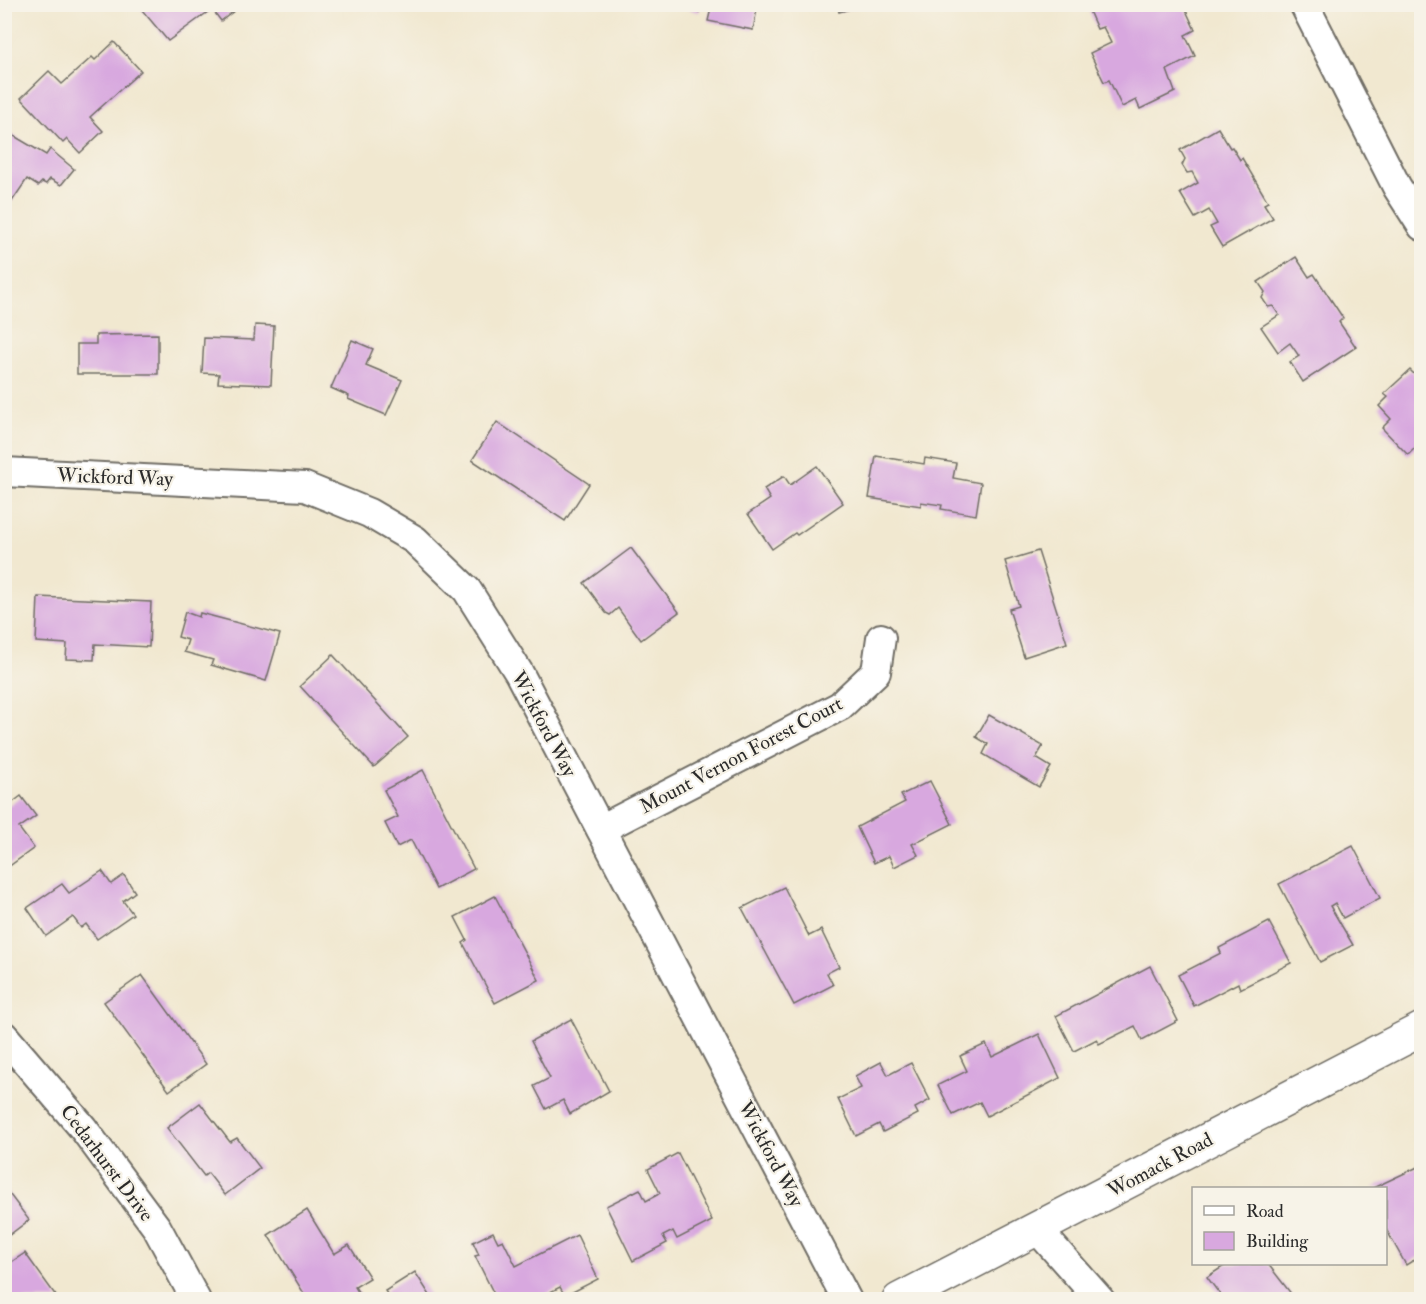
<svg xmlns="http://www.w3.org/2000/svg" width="1426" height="1304" viewBox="0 0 1426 1304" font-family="'IM FELL Double Pica',serif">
	<rect width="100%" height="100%" fill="#f7f3e8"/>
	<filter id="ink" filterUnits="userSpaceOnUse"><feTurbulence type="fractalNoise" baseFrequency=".0167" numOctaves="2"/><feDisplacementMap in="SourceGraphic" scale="12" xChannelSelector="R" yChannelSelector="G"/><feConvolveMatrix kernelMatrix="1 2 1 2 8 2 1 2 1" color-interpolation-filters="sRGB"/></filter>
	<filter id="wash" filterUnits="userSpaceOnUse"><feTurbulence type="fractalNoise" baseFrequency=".008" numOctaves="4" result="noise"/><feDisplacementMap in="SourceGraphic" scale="24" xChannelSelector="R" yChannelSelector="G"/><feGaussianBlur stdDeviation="1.35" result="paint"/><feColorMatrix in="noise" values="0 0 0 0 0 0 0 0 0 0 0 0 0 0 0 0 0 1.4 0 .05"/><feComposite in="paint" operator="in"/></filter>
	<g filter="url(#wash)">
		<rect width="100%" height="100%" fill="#f1e8d0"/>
		<g id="blocks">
			<!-- building -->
			<g fill="#d8a8df">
				<path d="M137,4h106l-22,17 -9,-12 -44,32z"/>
				<path d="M671,4h30l-2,8z"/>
				<path d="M712,4h46l-5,26 -45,-9z"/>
				<path d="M837,4h28v1l-26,7z"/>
				<path d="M1086,4h97l12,26 -10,5 10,21 -28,14 8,22 -35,17 -4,-9 -14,7 -13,-27 -5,2 -14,-29 21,-10 -8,-16 -6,2z"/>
				<path d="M114,42l27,29 -51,46 13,14 -23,22 -13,-14 -4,4 -42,-45 28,-27 13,13 30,-27 3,3z"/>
				<path d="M1218,128l12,20 2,-1 8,13 2,-2 26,44 -4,2 9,14 -51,29 -12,-20 7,-3 -8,-14 -14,8 -15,-25 18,-10 -6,-11 -5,1 -5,-8 3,-6 -5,-9z"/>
				<path d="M4,130l42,25 4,-6 24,20 -13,16 -11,-6 -4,5 -4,-2 -4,4 -11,-7 -23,34z"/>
				<path d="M1296,257l13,20 5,-3 29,44 -4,4 17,25 -53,35 -13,-20 9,-6 -9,-13 -12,9 -17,-25 18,-12 -6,-9 -5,1 -6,-9 3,-6 -7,-10z"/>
				<path d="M255,325l19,1 -3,59 -53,-2 1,-9 -17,-1 2,-35 50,2z"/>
				<path d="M158,334v40h-81v-30h19v-9z"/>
				<path d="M352,340l21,9 -7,16 36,15 -16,35 -38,-16 1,-3 -18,-8z"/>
				<path d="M1410,370l12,12v59l-14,14 -26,-27 9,-9 -12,-13 9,-9 -4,-3z"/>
				<path d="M497,422l92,62 -24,37 -93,-61z"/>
				<path d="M876,456l48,8 1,-6 31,5 -3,15 28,5 -5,32 -35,-6 1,-4 -21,-3v4l-52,-8z"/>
				<path d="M817,466l26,37 -46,32 -2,-2 -23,16 -24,-35 22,-15 -6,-10 20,-13 6,9z"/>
				<path d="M631,548l48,64 -38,28 -23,-32 -8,7 -4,-2 -22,-30z"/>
				<path d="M1038,551l29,92 -43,14 -15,-48 10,-3 -14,-45z"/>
				<path d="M38,597l113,5 -2,45 -54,-3 -1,16 -28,-1 1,-15 -31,-2z"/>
				<path d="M185,612l14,5 1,-4 80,21 -14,47 -55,-16 2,-5 -29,-8 4,-12 -10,-3z"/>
				<path d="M333,655l75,82 -34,30 -74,-81z"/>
				<path d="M989,715l54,31 -7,12 15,9 -12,20 -56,-33 5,-10 -12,-7z"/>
				<path d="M423,770l51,99 -38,20 -25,-49 -14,7 -12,-24 13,-6 -14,-27z"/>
				<path d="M930,781l22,43 -40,20 6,11 -24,12 -5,-11 -15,7 -17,-36 48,-25 -4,-7z"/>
				<path d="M21,796l15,20 -17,12 15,20 -30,22v-61z"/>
				<path d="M1353,846l27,52 -37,20 -8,-15 -5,3 23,39 -33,17 -41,-78z"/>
				<path d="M102,871l9,13 13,-9 11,17 -12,9 10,13 -36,25 -11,-15 -5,4 -8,-11 -27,19 -19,-28 35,-24 7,9z"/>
				<path d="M784,887l25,49 12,-6 18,37 -12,6 6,12 -39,20 -52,-97z"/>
				<path d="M495,896l44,84 -44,23 -32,-60 4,-3 -12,-23z"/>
				<path d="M1269,922l22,41 -51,26 -2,-6 -44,23 -16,-31 43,-22 -2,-5z"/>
				<path d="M1150,966l28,55 -36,19 -7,-14 -36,18 -2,-5 -23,12 -18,-35z"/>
				<path d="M142,975l64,89 -37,27 -65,-89z"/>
				<path d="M571,1019l38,72 -39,23 -7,-14 -17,9 -12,-23 16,-8 -19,-37z"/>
				<path d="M1039,1034l21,44 -73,38 -7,-14 -27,13 -15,-30 29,-14 -7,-15 26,-12 6,13z"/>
				<path d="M881,1062l7,13 23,-12 19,37 -15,8 3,6 -35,18 -4,-8 -23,12 -18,-37 23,-11 -6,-12z"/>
				<path d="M200,1103l30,39 7,-4 23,30 -35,27 -17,-22 -4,3 -37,-48z"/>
				<path d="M678,1153l34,68 -35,18 -4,-8 -10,5 4,7 -34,18 -27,-55 34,-17 6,12 11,-6 3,-2 -12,-24z"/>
				<path d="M1422,1165v90l-16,10 -20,-36v-41h-13z"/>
				<path d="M4,1187l25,33 -25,19z"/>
				<path d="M307,1210l27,44 15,-9 21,33 -15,9 8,13h-55l-40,-65z"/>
				<path d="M493,1232l5,10 5,-2 13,26 61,-31 21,44 -33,17 -5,-9 -25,13h-38l-22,-44 4,-1 -6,-13z"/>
				<path d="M25,1253l34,47h-55v-33z"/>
				<path d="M1227,1264h41l28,36h-72l-17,-23z"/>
				<path d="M415,1272l18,28h-42l-6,-9z"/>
			</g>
		</g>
	</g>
	<g filter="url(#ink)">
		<use href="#blocks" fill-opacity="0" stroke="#706d65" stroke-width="1.5"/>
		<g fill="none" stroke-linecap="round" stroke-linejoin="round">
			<!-- minor casing -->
			<g stroke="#706d65" stroke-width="32">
				<g id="minor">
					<path d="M1304,4l93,183 25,39"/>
					<path d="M4,472l301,15 64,26 46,27 52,50 52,83 328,627"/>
					<path d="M601,829l239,-123 36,-34 5,-34"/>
					<path d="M4,1036l79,92 74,100 39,72"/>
					<path d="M1037,1229l63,71"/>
				</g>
			</g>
			<!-- tertiary casing -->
			<g stroke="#706d65" stroke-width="36">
				<path id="tertiary" d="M899,1300l523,-271"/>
			</g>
			<!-- minor -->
			<use href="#minor" stroke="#fff" stroke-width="28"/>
			<!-- tertiary -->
			<use href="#tertiary" stroke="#fff" stroke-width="33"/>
		</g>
	</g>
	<g text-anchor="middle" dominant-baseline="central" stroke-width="4.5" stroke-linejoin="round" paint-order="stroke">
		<!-- street labels -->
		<g font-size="20" fill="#2b2b2b" stroke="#f7f3e8">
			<text transform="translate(115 477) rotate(2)">Wickford Way</text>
			<text transform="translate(544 724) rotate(62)">Wickford Way</text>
			<text transform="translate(741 755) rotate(-28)">Mount Vernon Forest Court</text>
			<text transform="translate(771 1154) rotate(62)">Wickford Way</text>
			<text transform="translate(107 1163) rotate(53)">Cedarhurst Drive</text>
			<text transform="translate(1160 1165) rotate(-28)">Womack Road</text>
		</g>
	</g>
	<!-- margin -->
	<rect width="1426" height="1304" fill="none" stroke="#f7f3e8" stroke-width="24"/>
	<!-- legend -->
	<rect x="1192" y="1187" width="195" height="78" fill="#f7f3e8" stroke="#a5a39c" stroke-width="1.5"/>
	<rect x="1204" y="1206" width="30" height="9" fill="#ffffff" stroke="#a5a39c" stroke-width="1.5"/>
	<text x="1246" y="1217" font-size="18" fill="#2b2b2b">Road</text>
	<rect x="1204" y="1232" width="30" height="18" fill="#d8a8df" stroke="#a5a39c" stroke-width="1.5"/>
	<text x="1246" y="1247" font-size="18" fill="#2b2b2b">Building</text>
</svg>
